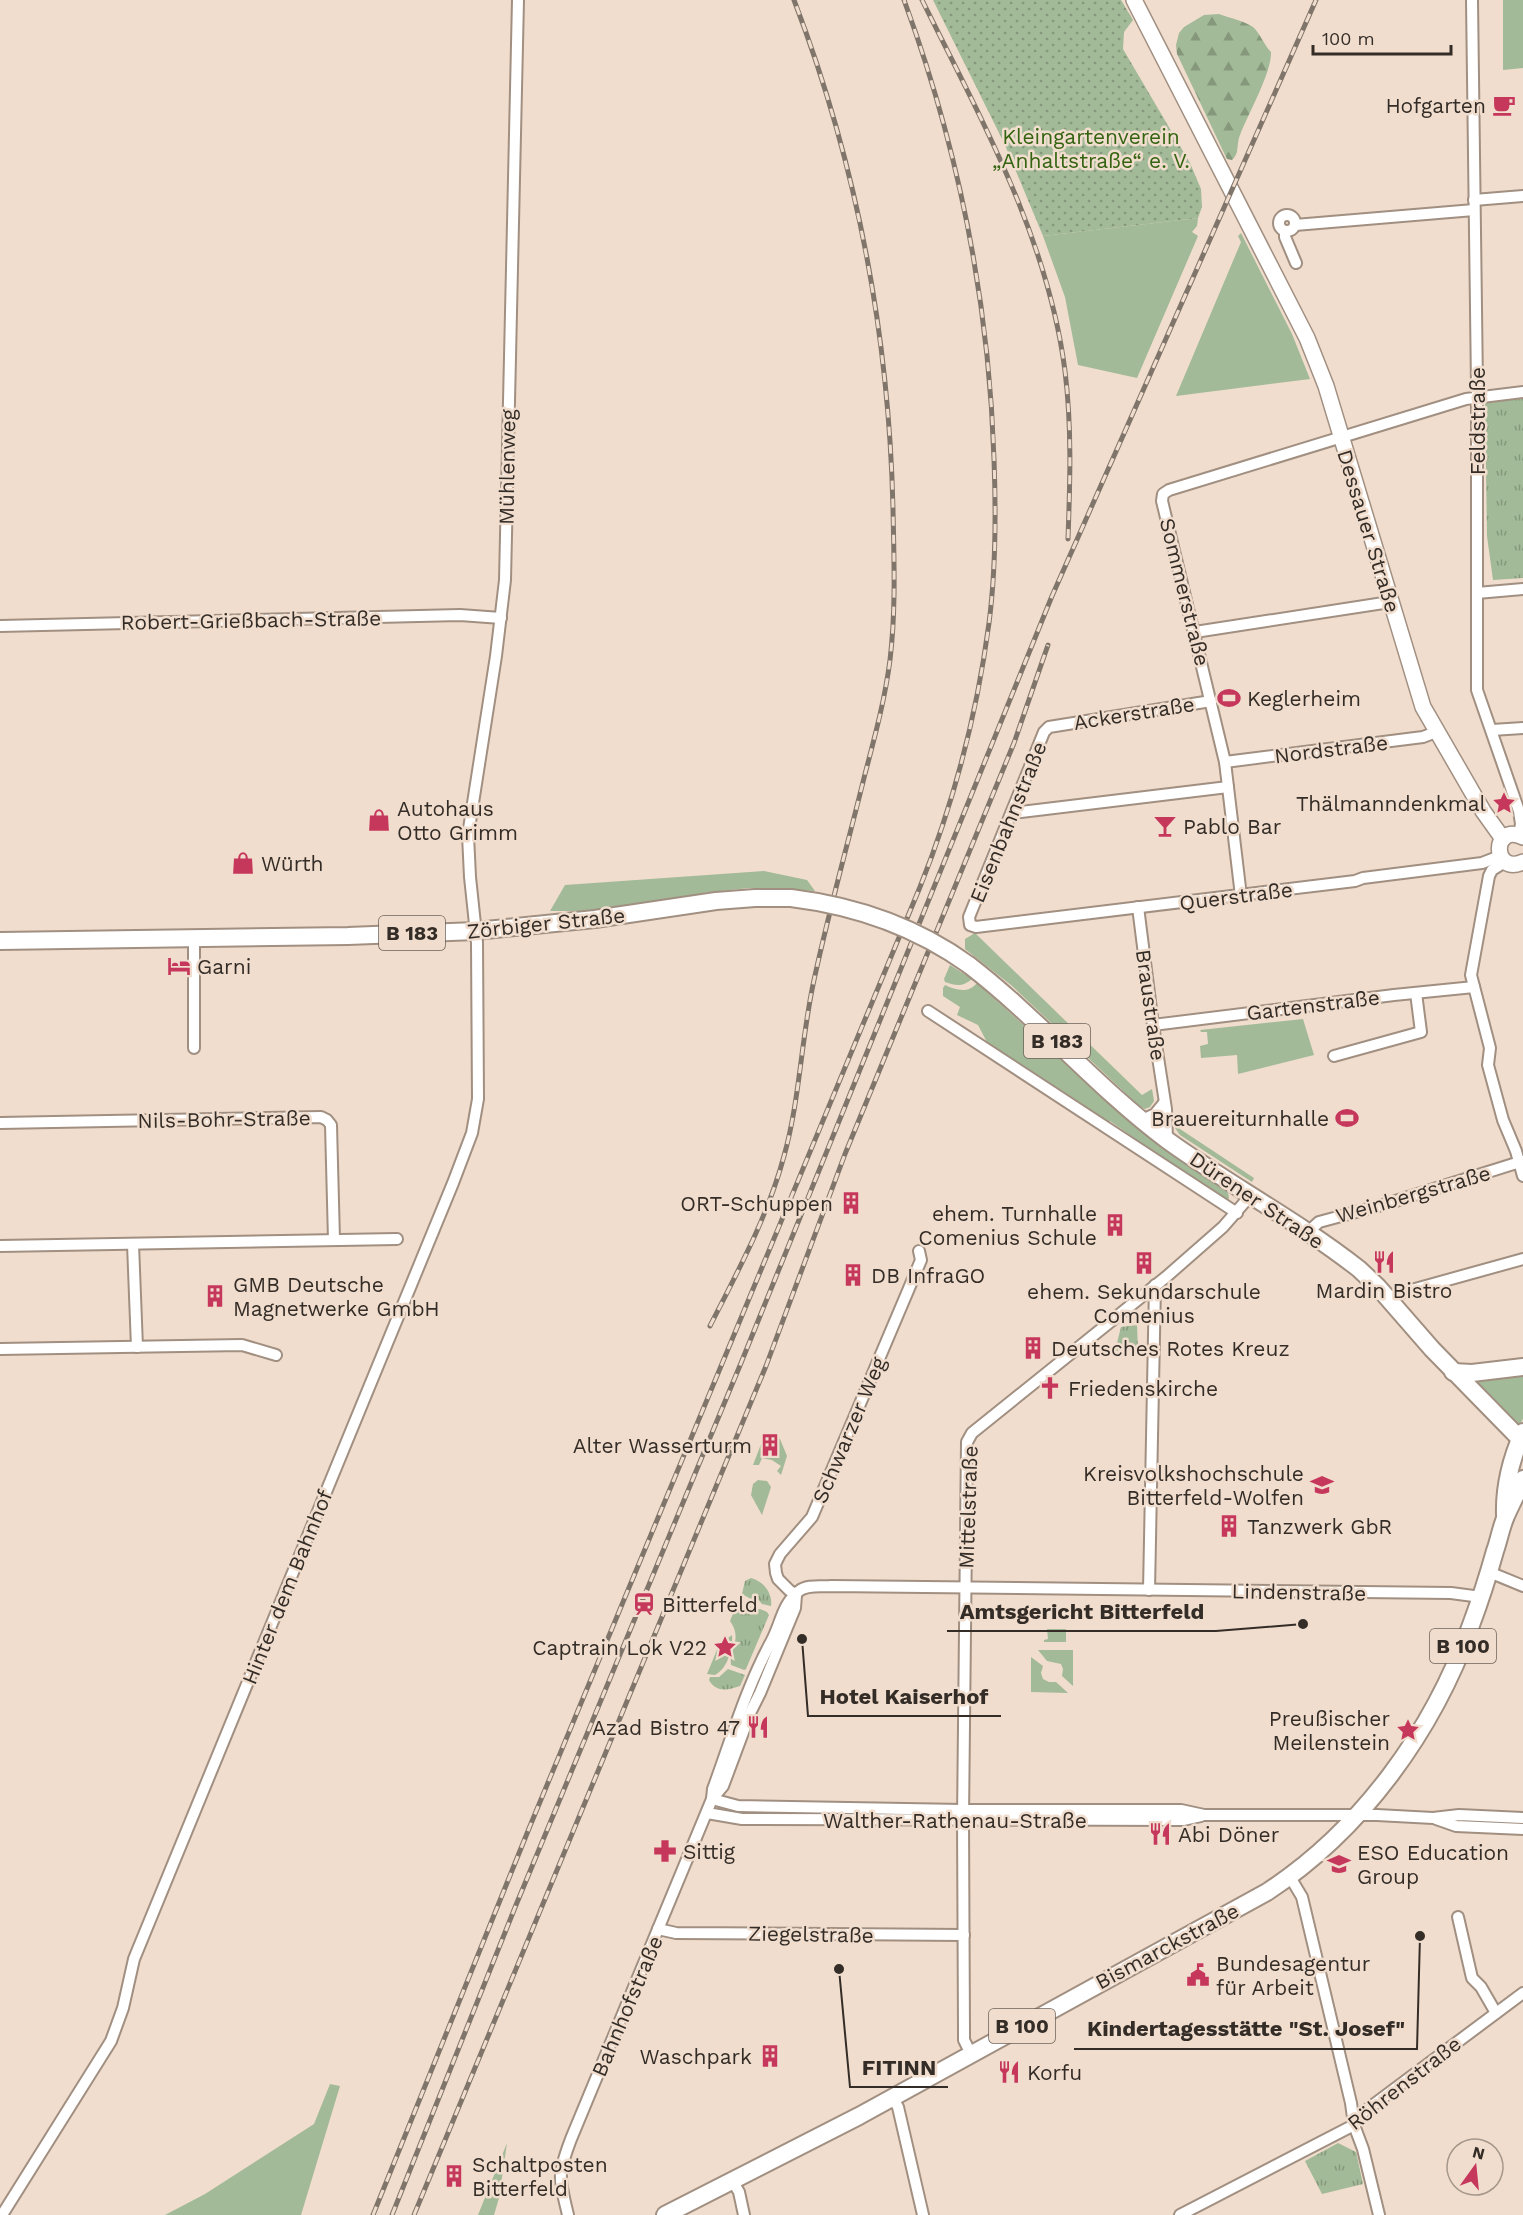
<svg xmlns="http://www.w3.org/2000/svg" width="1523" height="2215" viewBox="0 0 1523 2215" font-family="'Work Sans',sans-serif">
	<defs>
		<pattern id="forest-firs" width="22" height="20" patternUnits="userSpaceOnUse" patternTransform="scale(1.5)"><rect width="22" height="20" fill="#a2ba97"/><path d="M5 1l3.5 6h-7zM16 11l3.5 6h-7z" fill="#85987b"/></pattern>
		<pattern id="park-tufts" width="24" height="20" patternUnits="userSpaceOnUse" patternTransform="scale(1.5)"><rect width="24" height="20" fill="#a2ba97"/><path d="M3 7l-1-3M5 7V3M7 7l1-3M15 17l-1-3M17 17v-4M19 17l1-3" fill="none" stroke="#85987b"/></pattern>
		<pattern id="garden-dots" width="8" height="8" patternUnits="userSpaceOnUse" patternTransform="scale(1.5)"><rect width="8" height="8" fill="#a2ba97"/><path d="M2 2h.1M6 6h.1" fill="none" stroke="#85987b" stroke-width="1.8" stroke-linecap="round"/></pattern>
	</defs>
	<rect width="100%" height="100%" fill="#f0ddcd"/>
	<!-- grass -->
	<g fill="#a2ba97">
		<path d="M1503,0h20v68l-20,2z"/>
		<path d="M1198,218l-1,8 -5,6 6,4 -61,142 -59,-13 -13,-68 -22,-61z"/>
		<path d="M1241,233l51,101 18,45 -134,17 65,-154 -3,-6z"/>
		<path d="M764,871l43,9 8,11 -66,-3 -39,4 -114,19h-46l15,-26z"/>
		<path d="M975,933l167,162 10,-6 2,12 -4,6 -5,2 -6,-3 -128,-121 -46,-36v-10z"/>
		<path d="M950,965l22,14c-10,8 -15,7 -27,3l-1,-3z"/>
		<path d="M977,983l162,146 88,61 2,7 -1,5 -90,-58 -4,-6 -24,-17 -4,4 -116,-77 -12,-23 -21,-10 3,-8 -17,-11v-8l2,-3c11,5 23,9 32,-2z"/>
		<path d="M1303,1019l11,36 -76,19 -1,-19 -36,3 -1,-12 8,-2 -1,-12h-6l-1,-2z"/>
		<path d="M1177,1127l77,51 -2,4 -72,-47 -5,-7z"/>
		<path d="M1523,1373v46l-3,5 -2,1 -43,-42v-3z"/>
		<path d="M772,1433l8,6 7,17 -6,19 -4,-4 4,-5 -9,-6 -10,-2 -3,7h-6l12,-31z"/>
		<path d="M758,1480l9,1 4,6 -9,28 -11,-20 2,-11z"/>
		<path d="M1047,1629h19v13h-22v-2l4,-1z"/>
		<path d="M732,1635c1,13 -4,33 -17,40l-8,-1 12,-29z"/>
		<path d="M1038,1650h35v36l-11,-10 1,-7 -2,-5 -14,-3z"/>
		<path d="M1031,1657l12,9 -2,7 2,6 6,3h7l12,11 -37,-1z"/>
		<path d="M330,2084l10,2 -39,129h-136l40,-21 109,-70z"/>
		<path d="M507,2143l-8,55 -5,17h-16z"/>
	</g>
	<!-- forest -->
	<path fill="url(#forest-firs)" d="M1219,14c11,4 25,7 34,13 7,6 11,18 18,25 1,20 -23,62 -31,83 -4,9 0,18 -8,25l-5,-1 -2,-4 -48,-101 -1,-9 3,-12 5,-6 20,-12z"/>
	<!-- park -->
	<g fill="url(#park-tufts)">
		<path d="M1523,399v179l-30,2 -6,-44 -2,-136z"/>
		<path d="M1137,1325l1,24 -23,2 6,-24z"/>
		<path d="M751,1578c12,3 22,15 20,28l-9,-2 -5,-6 -6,1 -9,-5 3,-13z"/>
		<path d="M742,1602l7,2 3,5h8l7,3 2,3 -23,54 -2,1 -13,-5c-2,-16 12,-26 -1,-44l6,-15z"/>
		<path d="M728,1669l17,6 -5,11c-12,4 -24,7 -31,-6l1,-3h9z"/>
		<path d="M1338,2143l18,9 7,32 -41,10 -17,-33z"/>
	</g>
	<!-- garden -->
	<path fill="url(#garden-dots)" d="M933,0h188l12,20 -9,12 -1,17 67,114 11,26 1,18 -4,11 -155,18 -38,-91z"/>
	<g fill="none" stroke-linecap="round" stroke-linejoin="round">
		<!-- street casing -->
		<g stroke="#a18f81" stroke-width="14">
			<g id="street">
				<path d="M1472,0l5,386v304l42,121 2,13 -2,11"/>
				<path d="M1474,200l49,-4"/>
				<circle cx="1287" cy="223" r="8"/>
				<path d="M1295,225l179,-15"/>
				<path d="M1285,231v6l11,26"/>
				<path d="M1477,593l46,-4"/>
				<path d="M0,626l460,-11 41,3"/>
				<path d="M1195,632l195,-30"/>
				<path d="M1211,701l-162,26 -5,5 -75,185 1,8 6,2 379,-46 8,-3 119,-15 18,-7"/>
				<path d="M1492,730l31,-2"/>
				<path d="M1225,762l198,-25 13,-5"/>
				<path d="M1013,810l8,2 207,-25"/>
				<path d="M1505,862l-13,8 -3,6 -18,99 19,73 -2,17 15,55 13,31 7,25"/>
				<path d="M1241,896l-16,-134 -63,-261 1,-7 6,-4 297,-91 57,-7"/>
				<path d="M1138,907l15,118 13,84 1,31"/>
				<path d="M928,1011l309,202"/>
				<path d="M1153,1025l241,-30 80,-8"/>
				<path d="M194,1048v-110"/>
				<path d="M1334,1056l87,-24 -5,-39"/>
				<path d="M1142,1120l13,-6 9,-11"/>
				<path d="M0,1123l321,-6 6,3 4,5 3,115"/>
				<path d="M1307,1233l12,-11 67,-18 137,-43"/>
				<path d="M133,1244l4,103"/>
				<path d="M0,1246l397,-7"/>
				<path d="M1389,1300l8,-6 126,-35"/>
				<path d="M0,1349l242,-4 34,10"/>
				<path d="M1489,1572l34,14"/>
				<path d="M1149,1590l6,-305"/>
				<path d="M796,1595l-7,-5 -11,-11 -2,-6 -1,-9 5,-10 32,-37 109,-257 -2,-9"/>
				<path d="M712,1799l26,7 225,4h218l23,5h173l56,3 26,-3 64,3"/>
				<path d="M712,1799l11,-13 28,-75 9,-18 35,-85 1,-13"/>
				<path d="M707,1813l35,6 441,1 18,-4"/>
				<path d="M1436,1819l20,7 67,3"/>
				<path d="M1290,1877l12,20 49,206 3,22 9,24 16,66"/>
				<path d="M1458,1917l14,61 9,9 15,26"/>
				<path d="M658,1929l18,4 288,2"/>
				<path d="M971,2054l-7,-14v-8l-1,-213 4,-377 5,-9 194,-156 57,-50 27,-31"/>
				<path d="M892,2097l6,10 25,108"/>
				<path d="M733,2182l6,10 5,23"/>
				<path d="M2,2215l109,-174 12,-33 11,-49 319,-776 19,-50 6,-34 -1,-156 -7,-66 -2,-42 28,-179 9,-76 13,-580"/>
				<path d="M568,2215c-9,-38 -11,-39 3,-76l141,-340 1,-10c18,-49 33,-101 58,-147 10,-18 11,-38 28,-51 8,-7 23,-4 32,-5l620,7 30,4"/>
				<path d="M1180,2215l174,-90 7,-11 162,-121"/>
			</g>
		</g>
		<!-- secondary casing -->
		<g stroke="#a18f81" stroke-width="18">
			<g id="secondary">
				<path d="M1134,0l173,338 19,48 97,321 60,104 20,28"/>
				<path d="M1523,837c-32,-15 -31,39 0,25"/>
			</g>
		</g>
		<!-- primary casing -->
		<g stroke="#a18f81" stroke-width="20">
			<g id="primary">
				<path d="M0,941l348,-5 128,-5 119,-12 121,-18 39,-3h36"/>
				<path d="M969,965c70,54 127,122 198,175 62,45 131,81 192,129l19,18 54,62 91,93"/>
				<path d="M1453,1372l19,1 51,-6"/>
				<path d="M1505,1515c-1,-30 6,-56 18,-83"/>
				<path d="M665,2215l194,-99 408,-224c95,-62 166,-161 204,-267 9,-24 17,-49 24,-74 4,-11 6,-24 11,-35 5,-12 12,-24 17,-37"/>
			</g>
		</g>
		<!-- street -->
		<use href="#street" stroke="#fff" stroke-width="10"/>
		<!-- secondary -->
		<use href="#secondary" stroke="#fff" stroke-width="15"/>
		<!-- primary -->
		<use href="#primary" stroke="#fff" stroke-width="16"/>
		<!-- rail casing -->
		<g stroke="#80756a" stroke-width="5">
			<g id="rail">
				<path d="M922,0c59,119 126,238 143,371 7,57 5,112 3,168"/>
				<path d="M710,1326c28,-55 58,-110 74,-170 16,-57 17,-117 30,-176 15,-69 34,-137 51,-206 10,-38 20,-75 25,-114 6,-50 4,-100 3,-151 -4,-174 -37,-347 -99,-509"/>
				<path d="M373,2215l157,-389 390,-939c34,-85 57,-173 69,-264 7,-54 7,-110 5,-164 -5,-157 -36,-312 -90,-459"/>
				<path d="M392,2215l124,-310 225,-542 311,-767 264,-596"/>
				<path d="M414,2215l352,-849 79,-212 169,-411 34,-98"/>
			</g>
		</g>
		<!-- rail -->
		<use href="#rail" stroke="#f0ddcd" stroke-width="3" stroke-dasharray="9" stroke-linecap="butt"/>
		<!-- primary-bridge casing -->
		<g stroke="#a18f81" stroke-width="20" stroke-linecap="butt">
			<path id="primary-bridge" d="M791,898c65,8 124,28 178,67"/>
		</g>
		<!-- primary-bridge -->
		<use href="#primary-bridge" stroke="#fff" stroke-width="16"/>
	</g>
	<!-- icons -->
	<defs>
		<g id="cafe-bare" transform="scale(1.8)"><path d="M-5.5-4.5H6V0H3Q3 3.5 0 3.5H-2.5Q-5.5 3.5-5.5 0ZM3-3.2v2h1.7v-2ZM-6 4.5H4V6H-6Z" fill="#c6375c" stroke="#f0ddcd" stroke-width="2.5" paint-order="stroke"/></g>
		<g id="stadium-bare" transform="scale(1.8)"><path d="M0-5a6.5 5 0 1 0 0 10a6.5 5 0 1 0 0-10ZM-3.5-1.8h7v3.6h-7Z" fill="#c6375c" stroke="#f0ddcd" stroke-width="2.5" paint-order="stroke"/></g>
		<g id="sight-bare" transform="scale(1.8)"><path d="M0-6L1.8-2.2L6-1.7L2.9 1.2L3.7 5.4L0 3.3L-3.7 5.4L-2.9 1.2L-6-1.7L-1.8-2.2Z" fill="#c6375c" stroke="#f0ddcd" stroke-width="2.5" paint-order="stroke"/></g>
		<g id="shop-bare" transform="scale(1.8)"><path d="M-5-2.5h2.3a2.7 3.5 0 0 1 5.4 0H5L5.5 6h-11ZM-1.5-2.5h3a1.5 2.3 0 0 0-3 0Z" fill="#c6375c" stroke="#f0ddcd" stroke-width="2.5" paint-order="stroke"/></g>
		<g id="bar-bare" transform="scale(1.8)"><path d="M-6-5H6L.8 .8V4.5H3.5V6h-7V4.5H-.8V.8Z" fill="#c6375c" stroke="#f0ddcd" stroke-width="2.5" paint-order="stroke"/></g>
		<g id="hotel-bare" transform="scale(1.8)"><path d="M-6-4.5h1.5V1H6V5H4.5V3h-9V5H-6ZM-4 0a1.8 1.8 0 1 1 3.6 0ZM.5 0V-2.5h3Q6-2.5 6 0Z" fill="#c6375c" stroke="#f0ddcd" stroke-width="2.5" paint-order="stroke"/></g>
		<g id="building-bare" transform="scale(1.8)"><path d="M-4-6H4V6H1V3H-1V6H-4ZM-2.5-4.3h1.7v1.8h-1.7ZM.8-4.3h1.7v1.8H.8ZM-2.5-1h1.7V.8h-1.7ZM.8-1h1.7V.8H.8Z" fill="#c6375c" stroke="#f0ddcd" stroke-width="2.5" paint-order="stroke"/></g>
		<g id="restaurant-bare" transform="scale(1.8)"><path d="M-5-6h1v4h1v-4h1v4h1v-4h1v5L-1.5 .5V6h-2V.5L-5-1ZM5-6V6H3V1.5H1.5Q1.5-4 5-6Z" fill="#c6375c" stroke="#f0ddcd" stroke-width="2.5" paint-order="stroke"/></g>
		<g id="church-bare" transform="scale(1.8)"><path d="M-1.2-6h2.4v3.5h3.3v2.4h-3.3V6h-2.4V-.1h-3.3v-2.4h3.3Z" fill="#c6375c" stroke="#f0ddcd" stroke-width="2.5" paint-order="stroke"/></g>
		<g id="school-bare" transform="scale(1.8)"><path d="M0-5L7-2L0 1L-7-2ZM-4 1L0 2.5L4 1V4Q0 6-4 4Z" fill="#c6375c" stroke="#f0ddcd" stroke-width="2.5" paint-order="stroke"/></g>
		<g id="station-bare" transform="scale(1.8)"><path d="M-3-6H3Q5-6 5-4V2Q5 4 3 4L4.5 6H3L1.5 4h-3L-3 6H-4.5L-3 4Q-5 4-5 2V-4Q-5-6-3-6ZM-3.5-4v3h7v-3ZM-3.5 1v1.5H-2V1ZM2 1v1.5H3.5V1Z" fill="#c6375c" stroke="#f0ddcd" stroke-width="2.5" paint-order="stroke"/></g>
		<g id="pharmacy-bare" transform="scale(1.8)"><path d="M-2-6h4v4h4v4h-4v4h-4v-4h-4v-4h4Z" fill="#c6375c" stroke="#f0ddcd" stroke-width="2.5" paint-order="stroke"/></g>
		<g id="civic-bare" transform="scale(1.8)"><path d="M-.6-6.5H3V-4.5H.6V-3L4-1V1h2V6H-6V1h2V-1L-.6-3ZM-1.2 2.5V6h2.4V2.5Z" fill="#c6375c" stroke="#f0ddcd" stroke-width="2.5" paint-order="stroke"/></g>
	</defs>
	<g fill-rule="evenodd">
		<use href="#cafe-bare" x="1504" y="105"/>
		<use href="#stadium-bare" x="1229" y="698"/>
		<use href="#sight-bare" x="1504" y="803"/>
		<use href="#shop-bare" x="379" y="820"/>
		<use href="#bar-bare" x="1165" y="826"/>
		<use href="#shop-bare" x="243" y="863"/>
		<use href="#hotel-bare" x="179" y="966"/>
		<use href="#stadium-bare" x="1347" y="1118"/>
		<use href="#building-bare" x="851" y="1203"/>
		<use href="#building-bare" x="1115" y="1225"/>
		<use href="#restaurant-bare" x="1384" y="1262"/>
		<use href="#building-bare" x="1144" y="1263"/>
		<use href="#building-bare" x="853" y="1275"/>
		<use href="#building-bare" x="215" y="1296"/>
		<use href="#building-bare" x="1033" y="1348"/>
		<use href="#church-bare" x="1050" y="1388"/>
		<use href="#building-bare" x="770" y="1445"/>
		<use href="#school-bare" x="1322" y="1485"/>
		<use href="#building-bare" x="1229" y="1526"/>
		<use href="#station-bare" x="644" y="1604"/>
		<use href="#sight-bare" x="725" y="1647"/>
		<use href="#restaurant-bare" x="758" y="1727"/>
		<use href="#sight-bare" x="1408" y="1730"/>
		<use href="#restaurant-bare" x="1160" y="1834"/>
		<use href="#pharmacy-bare" x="665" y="1851"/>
		<use href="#school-bare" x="1339" y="1864"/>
		<use href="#civic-bare" x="1198" y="1975"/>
		<use href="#building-bare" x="770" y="2056"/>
		<use href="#restaurant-bare" x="1009" y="2072"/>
		<use href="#building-bare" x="454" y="2176"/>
	</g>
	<g text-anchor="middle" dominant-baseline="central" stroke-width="5" stroke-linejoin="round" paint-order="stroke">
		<!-- shield labels -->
		<g fill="#f0ddcd" stroke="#6c6259" stroke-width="1.5">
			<rect x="379" y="916" width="66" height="34" rx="4.5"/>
			<rect x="1024" y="1024" width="66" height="34" rx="4.5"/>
			<rect x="1430" y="1629" width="66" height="34" rx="4.5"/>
			<rect x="989" y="2009" width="66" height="34" rx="4.5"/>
		</g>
		<g font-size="20" font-weight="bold" fill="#342d27">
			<text x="412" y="933">B 183</text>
			<text x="1057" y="1041">B 183</text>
			<text x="1463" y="1646">B 100</text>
			<text x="1022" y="2026">B 100</text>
		</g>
		<!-- poi labels -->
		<g font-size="21" fill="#342d27" stroke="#f0ddcd" text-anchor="start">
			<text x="1486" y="105" text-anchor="end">Hofgarten</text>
			<text x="1247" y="698">Keglerheim</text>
			<text x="1486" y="803" text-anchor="end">Thälmanndenkmal</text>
			<text x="397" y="808">Autohaus<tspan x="397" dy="24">Otto Grimm</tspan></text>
			<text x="1183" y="826">Pablo Bar</text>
			<text x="261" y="863">Würth</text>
			<text x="197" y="966">Garni</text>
			<text x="1329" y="1118" text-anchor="end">Brauereiturnhalle</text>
			<text x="833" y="1203" text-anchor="end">ORT-Schuppen</text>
			<text x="1097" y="1213" text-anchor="end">ehem. Turnhalle<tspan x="1097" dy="24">Comenius Schule</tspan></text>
			<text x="871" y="1275">DB InfraGO</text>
			<text x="233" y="1284">GMB Deutsche<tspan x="233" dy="24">Magnetwerke GmbH</tspan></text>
			<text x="1384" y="1290" text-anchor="middle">Mardin Bistro</text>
			<text x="1144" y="1291" text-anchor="middle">ehem. Sekundarschule<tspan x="1144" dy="24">Comenius</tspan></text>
			<text x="1051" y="1348">Deutsches Rotes Kreuz</text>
			<text x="1068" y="1388">Friedenskirche</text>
			<text x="752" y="1445" text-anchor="end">Alter Wasserturm</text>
			<text x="1304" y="1473" text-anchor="end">Kreisvolkshochschule<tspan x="1304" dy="24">Bitterfeld-Wolfen</tspan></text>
			<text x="1247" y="1526">Tanzwerk GbR</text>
			<text x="662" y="1604">Bitterfeld</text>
			<text x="707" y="1647" text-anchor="end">Captrain Lok V22</text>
			<text x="1390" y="1718" text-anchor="end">Preußischer<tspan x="1390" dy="24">Meilenstein</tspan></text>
			<text x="740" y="1727" text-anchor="end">Azad Bistro 47</text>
			<text x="1178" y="1834">Abi Döner</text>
			<text x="683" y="1851">Sittig</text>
			<text x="1357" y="1852">ESO Education<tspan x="1357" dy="24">Group</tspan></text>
			<text x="1216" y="1963">Bundesagentur<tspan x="1216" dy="24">für Arbeit</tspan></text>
			<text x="752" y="2056" text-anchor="end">Waschpark</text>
			<text x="1027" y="2072">Korfu</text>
			<text x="472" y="2164">Schaltposten<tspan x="472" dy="24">Bitterfeld</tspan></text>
		</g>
		<!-- park labels -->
		<g font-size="21" fill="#346411" stroke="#f0ddcd">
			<text x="1091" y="136">Kleingartenverein<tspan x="1091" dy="24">„Anhaltstraße“ e. V.</tspan></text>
		</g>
		<!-- street labels -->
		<g font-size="21" fill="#342d27" stroke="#f0ddcd">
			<text transform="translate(1477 421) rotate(-90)">Feldstraße</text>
			<text transform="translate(507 467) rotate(-89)">Mühlenweg</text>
			<text transform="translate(1369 531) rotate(73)">Dessauer Straße</text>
			<text transform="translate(1185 592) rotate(76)">Sommerstraße</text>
			<text transform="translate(251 620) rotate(-1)">Robert-Grießbach-Straße</text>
			<text transform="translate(1134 713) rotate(-9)">Ackerstraße</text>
			<text transform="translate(1331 749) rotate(-7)">Nordstraße</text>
			<text transform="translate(1008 822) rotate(-68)">Eisenbahnstraße</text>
			<text transform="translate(1236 896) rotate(-7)">Querstraße</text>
			<text transform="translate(546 923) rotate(-6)">Zörbiger Straße</text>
			<text transform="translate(1151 1005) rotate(82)">Braustraße</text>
			<text transform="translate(1313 1005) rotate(-7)">Gartenstraße</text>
			<text transform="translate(224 1119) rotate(-1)">Nils-Bohr-Straße</text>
			<text transform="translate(1413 1194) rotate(-16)">Weinbergstraße</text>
			<text transform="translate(1257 1200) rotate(34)">Dürener Straße</text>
			<text transform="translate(849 1430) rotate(-67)">Schwarzer Weg</text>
			<text transform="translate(968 1507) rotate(-88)">Mittelstraße</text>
			<text transform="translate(287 1587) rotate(-68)">Hinter dem Bahnhof</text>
			<text transform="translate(1299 1592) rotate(1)">Lindenstraße</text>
			<text x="955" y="1820">Walther-Rathenau-Straße</text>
			<text transform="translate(811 1934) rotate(1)">Ziegelstraße</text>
			<text transform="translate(1167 1946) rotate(-28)">Bismarckstraße</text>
			<text transform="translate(627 2006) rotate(-67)">Bahnhofstraße</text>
			<text transform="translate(1404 2083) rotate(-38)">Röhrenstraße</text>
		</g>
	</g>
	<!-- callouts -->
	<path fill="none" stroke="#342d27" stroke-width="2" d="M1303 1624L1216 1631H947M802 1639L808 1716H1001M1420 1936L1417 2049H1074M839 1969L850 2087H948"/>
	<g fill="#342d27" stroke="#f0ddcd" stroke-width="2">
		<circle cx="1303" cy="1624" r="6"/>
		<circle cx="802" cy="1639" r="6"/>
		<circle cx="1420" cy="1936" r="6"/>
		<circle cx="839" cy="1969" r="6"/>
	</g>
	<g font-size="22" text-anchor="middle" font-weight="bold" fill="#342d27" stroke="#f0ddcd" stroke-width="5" stroke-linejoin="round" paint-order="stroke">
		<text x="1082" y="1619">Amtsgericht Bitterfeld</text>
		<text x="904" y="1704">Hotel Kaiserhof</text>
		<text x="1246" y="2036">Kindertagesstätte "St. Josef"</text>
		<text x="899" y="2075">FITINN</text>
	</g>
	<!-- north arrow -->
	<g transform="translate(1475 2167) rotate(15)"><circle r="28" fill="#f0ddcd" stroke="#a5978b" stroke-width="1.5"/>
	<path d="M0-4.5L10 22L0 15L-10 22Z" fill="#c6375c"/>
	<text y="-9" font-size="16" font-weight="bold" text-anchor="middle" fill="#342d27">N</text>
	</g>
	<!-- scale -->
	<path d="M1313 45v9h138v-9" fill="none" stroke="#342d27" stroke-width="3"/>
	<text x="1322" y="45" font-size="18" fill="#342d27" stroke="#f0ddcd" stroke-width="4.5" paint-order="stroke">100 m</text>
</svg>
